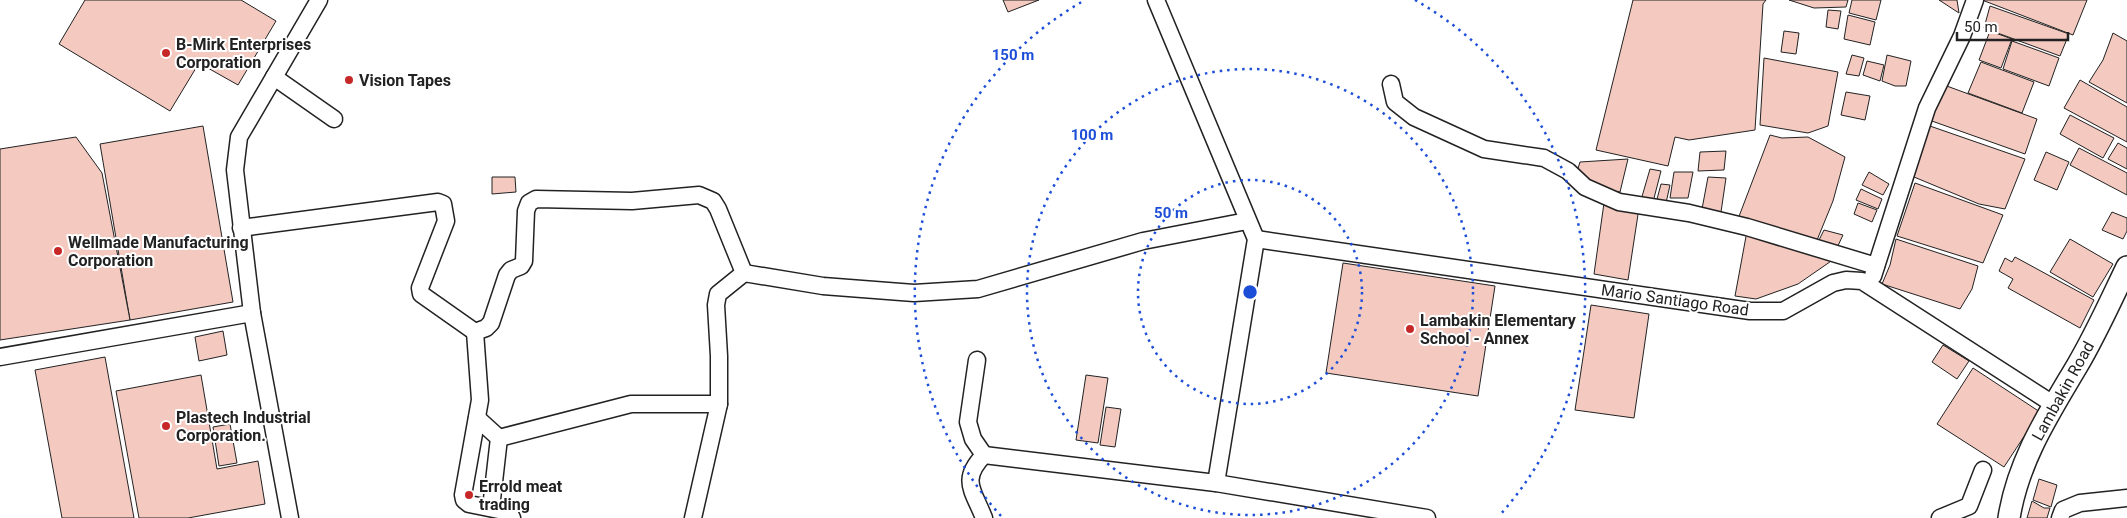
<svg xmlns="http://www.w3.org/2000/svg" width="2127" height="518" viewBox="0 0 2127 518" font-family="Roboto,sans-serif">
	<rect width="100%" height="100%" fill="#fff"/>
	<!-- building -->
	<g fill="#f3c9c0" stroke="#222">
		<path d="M85,0h156l35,21 -38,64 -39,-22 -29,48 -111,-67z"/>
		<path d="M1003,0h36l-31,12z"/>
		<path d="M1633,0h133l-3,4 -8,126 -66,10 -14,-3 -7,29 -72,-16z"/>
		<path d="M1789,0h59l-2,7 -32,1z"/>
		<path d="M1852,0h29l-5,20 -27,-7z"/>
		<path d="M1939,0h18l2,13z"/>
		<path d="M1982,0h105l-14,35z"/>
		<path d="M1990,6l79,28 -9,22 -76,-28z"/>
		<path d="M1828,10l13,1 -3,18 -12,-2z"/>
		<path d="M1848,15l27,7 -5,23 -26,-6z"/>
		<path d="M1784,31l15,2 -3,21 -15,-2z"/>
		<path d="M1990,31l22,8 -11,29 -22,-8z"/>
		<path d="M2113,33l14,8v62l-38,-21 14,-22z"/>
		<path d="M2012,41l47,17 -10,28 -46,-17z"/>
		<path d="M1852,55l12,3 -5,18 -13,-2z"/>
		<path d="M1887,55l24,6 -5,25h-11l-13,-5z"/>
		<path d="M1764,58l74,14 -10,54 -20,7 -48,-8z"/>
		<path d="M1867,61l17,4 -4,16 -17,-6z"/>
		<path d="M1981,62l53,20 -12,31 -54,-20z"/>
		<path d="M2080,80l47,27v35l-63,-34z"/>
		<path d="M1944,85l93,34 -12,35 -96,-34 9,-16z"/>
		<path d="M1846,92l24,4 -5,24 -24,-5z"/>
		<path d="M2070,115l44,23 -11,20 -43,-24z"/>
		<path d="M1927,125l98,34 -20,50 -26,-5 -65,-27z"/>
		<path d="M203,126l30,176 -103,18 -30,-176z"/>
		<path d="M1770,135l12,3 26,-1 37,20 -12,44 -18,44 -77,-26z"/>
		<path d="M76,137l26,36 28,147 -130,20v-191z"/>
		<path d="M2118,143l9,5v21l-19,-10z"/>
		<path d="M2079,148l48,25v22l-57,-30z"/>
		<path d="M1726,151l-2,19 -26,1 2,-19z"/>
		<path d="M2046,152l23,10 -12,28 -23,-10z"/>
		<path d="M1628,159l-8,33 -23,-4 -21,-13 4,-13z"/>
		<path d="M1650,169l11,2 -8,31 -12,-2z"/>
		<path d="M1674,172h19l-5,26h-18z"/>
		<path d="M1869,172l20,12 -6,11 -21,-10z"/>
		<path d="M492,177h23l1,15 -24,2z"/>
		<path d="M1708,177l18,1 -5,34 -19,-3z"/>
		<path d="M1915,183l88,32 -20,48 -86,-27z"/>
		<path d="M1661,184l9,1 -4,18h-10z"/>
		<path d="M1861,189l21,10 -4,10 -22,-9z"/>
		<path d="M1604,203l35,5 -11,72 -34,-6z"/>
		<path d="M1858,203l19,7 -5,12 -18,-8z"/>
		<path d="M2112,212l15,6v13l-4,8 -21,-9z"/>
		<path d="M1824,230l19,5 -7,15 -19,-6z"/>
		<path d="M1747,231l90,26 -39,27 -42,15 -21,-3z"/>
		<path d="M1896,239l82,27 -6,23 -12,20 -78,-25 8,-19z"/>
		<path d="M2070,239l43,25 -20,33 -43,-25z"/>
		<path d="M2015,257l79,43 -14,28 -72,-40 5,-9 -14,-8 6,-13 7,4z"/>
		<path d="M1343,263l152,23 -17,110 -152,-23z"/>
		<path d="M1591,305l58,9 -15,104 -59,-8z"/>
		<path d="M223,331l4,24 -28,6 -4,-24z"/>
		<path d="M1943,345l26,16 -12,18 -25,-17z"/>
		<path d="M105,357l29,161h-72l-27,-148z"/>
		<path d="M1973,368l67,44 -36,55 -67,-43z"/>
		<path d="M201,375l16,94 41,-8 7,43 -77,14h-49l-23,-127z"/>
		<path d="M1086,375l22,3 -10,65 -22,-3z"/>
		<path d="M1106,407l15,2 -6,38 -15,-2z"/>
		<path d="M230,424l7,39 -18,3 -6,-39z"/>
		<path d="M2039,479l18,6 -6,22 -18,-7z"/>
		<path d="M2032,501l12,7h6l-3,10h-20z"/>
	</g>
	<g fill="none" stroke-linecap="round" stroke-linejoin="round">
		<!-- minor casing -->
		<g stroke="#222" stroke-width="19">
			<g id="minor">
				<path d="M1156,0l100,239 -40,244"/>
				<path d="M274,77l60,42"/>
				<path d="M1391,84l4,18 19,15 70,32 60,9 24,13 17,16 34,15 70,11 58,14 129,39"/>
				<path d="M241,228l197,-26 5,2 3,17 -26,67 1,6 54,38"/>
				<path d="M1256,239l494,72h33l50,-28 13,-3 16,1 191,123"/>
				<path d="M1873,276l54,-168 35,-72 13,-36"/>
				<path d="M0,357l252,-44"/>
				<path d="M977,360l-9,62 5,17 11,16"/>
				<path d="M477,418l22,20 -8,70"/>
				<path d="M499,438l132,-34h88"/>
				<path d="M290,518l-38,-205 -17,-143 4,-33 80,-137"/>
				<path d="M512,518l-3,-6 -40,-8 -5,-4 -1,-5 17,-95 -5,-68 11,-4 5,-5 16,-48 4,-5 10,-4 3,-5 2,-50 3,-8 7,-4 96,2 67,-6 14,6 5,8 26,64"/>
				<path d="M693,518l26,-114v-48l-3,-51 2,-11 26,-21 79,13 91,7 64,-4 165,-48 104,-20"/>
				<path d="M984,518c-11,-28 -24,-38 0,-63l232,28 211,35"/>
				<path d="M1940,518l29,-12 14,-36"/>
				<path d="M2060,518l3,-8 17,-7 47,-5"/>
			</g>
		</g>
		<!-- major casing -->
		<g stroke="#222" stroke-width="24">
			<path id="major" d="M2009,518c9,-57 39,-103 68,-152 19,-32 34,-66 50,-99"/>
		</g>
		<!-- minor -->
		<use href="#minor" stroke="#fff" stroke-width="16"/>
		<!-- major -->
		<use href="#major" stroke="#fff" stroke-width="21"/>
	</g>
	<!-- distance rings -->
	<g fill="none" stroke="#1d4ed8" stroke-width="2.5" stroke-dasharray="2.5 5">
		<circle cx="1250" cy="292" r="112"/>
		<circle cx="1250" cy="292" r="223"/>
		<path d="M1001 516A335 335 0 0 1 1085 0M1415 0A335 335 0 0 1 1499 516"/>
	</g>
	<!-- markers -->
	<g fill="#c62828" stroke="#fff" stroke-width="2">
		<circle cx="166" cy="53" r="5"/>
		<circle cx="349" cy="80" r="5"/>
		<circle cx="58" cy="251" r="5"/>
		<circle cx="1410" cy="329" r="5"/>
		<circle cx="166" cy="426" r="5"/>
		<circle cx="469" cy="495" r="5"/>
	</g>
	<g text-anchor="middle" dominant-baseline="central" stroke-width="4" stroke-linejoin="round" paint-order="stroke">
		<!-- poi labels -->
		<g font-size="16" font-weight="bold" fill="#222" stroke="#fff" text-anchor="start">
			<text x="176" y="44">B-Mirk Enterprises<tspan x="176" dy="18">Corporation</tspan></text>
			<text x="359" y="80">Vision Tapes</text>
			<text x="68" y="242">Wellmade Manufacturing<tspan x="68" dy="18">Corporation</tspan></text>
			<text x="1420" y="320">Lambakin Elementary<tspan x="1420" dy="18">School - Annex</tspan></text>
			<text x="176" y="417">Plastech Industrial<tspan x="176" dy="18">Corporation.</tspan></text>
			<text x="479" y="486">Errold meat<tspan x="479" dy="18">trading</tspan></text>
		</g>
		<!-- street labels -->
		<g font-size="16" fill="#222" stroke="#fff">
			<text transform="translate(1675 300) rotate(8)">Mario Santiago Road</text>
			<text transform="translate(2063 391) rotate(-61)">Lambakin Road</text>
		</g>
	</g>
	<circle cx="1250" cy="292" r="8" fill="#1d4ed8" stroke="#fff" stroke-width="2.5"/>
	<g font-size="15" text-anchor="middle" font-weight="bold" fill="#1d4ed8" stroke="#fff" stroke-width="4" stroke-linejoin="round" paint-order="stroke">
		<text x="1013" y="60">150 m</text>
		<text x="1092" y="140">100 m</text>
		<text x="1171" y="218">50 m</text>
	</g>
	<!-- scale -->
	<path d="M1957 32v8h111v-8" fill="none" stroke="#222222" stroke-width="2.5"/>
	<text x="1964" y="32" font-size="15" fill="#222222" stroke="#ffffff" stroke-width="4" paint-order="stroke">50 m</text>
</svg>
